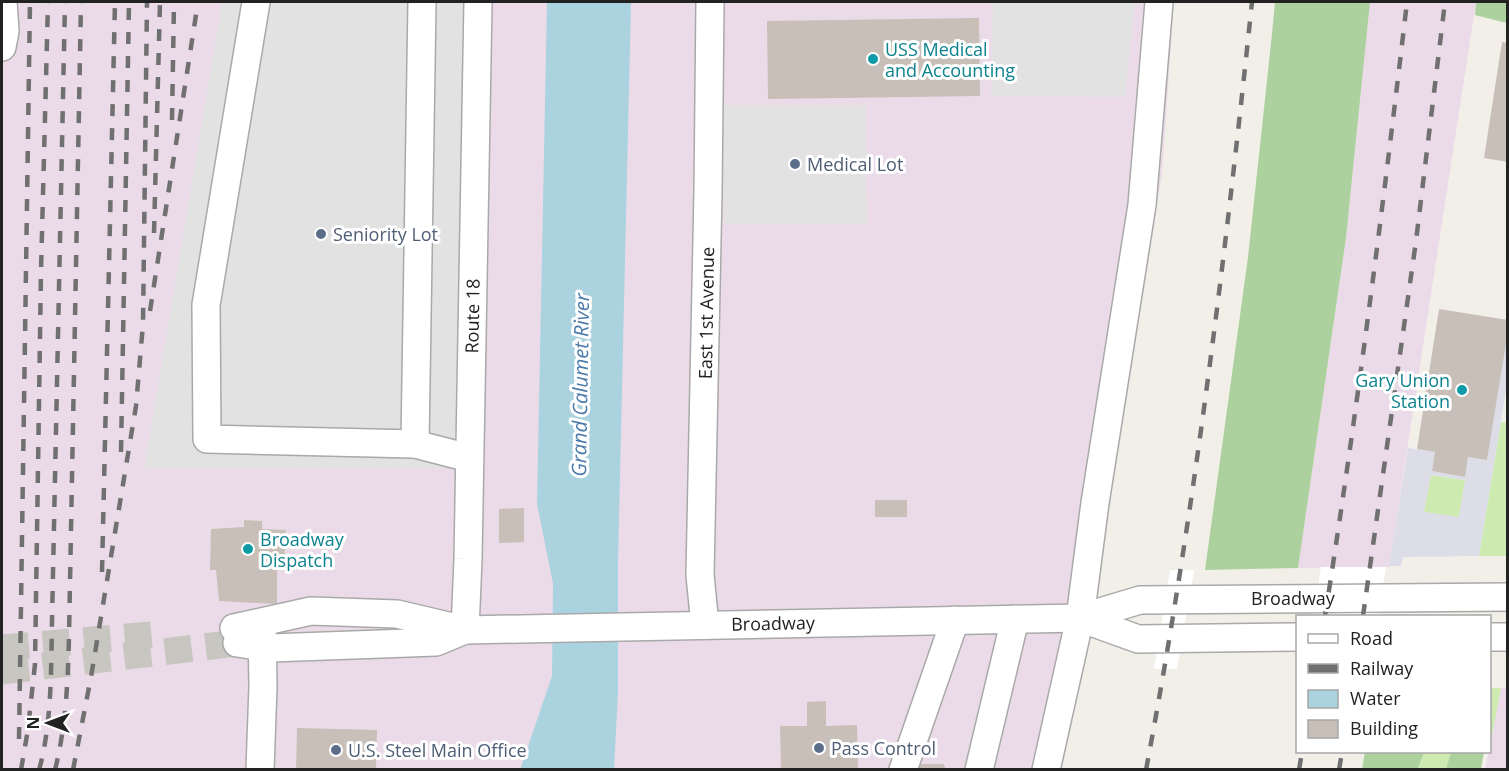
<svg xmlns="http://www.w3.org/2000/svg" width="1509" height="771" viewBox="0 0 1509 771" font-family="'Open Sans',sans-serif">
	<rect width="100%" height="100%" fill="#f2efe9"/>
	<!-- industrial -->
	<g fill="#ebdbe8">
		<path d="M2,2h1172l-12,172 -104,595 -1056,1z"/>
		<path d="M1370,2h106l-87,565 -91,1 48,-330z"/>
		<path d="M1507,687v82l-22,1 16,-82z"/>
	</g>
	<!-- grass -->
	<g fill="#cdebb0">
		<path d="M1501,422l7,1 -1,125h-1v8h-27z"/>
		<path d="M1430,475l35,5 -6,38 -35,-6z"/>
		<path d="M1490,688h11l-11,58z"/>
		<path d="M1423,752h28l-5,17 -28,1 5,-15z"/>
	</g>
	<!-- forest -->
	<g fill="#add19e">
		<path d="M1275,2h95l-24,236 -48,330 -93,2 43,-313 24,-223z"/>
		<path d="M1476,2h31v21l-32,-8z"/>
		<path d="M1365,752h58v3l-5,14h-56z"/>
		<path d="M1451,752h33l-3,17h-35z"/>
	</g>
	<!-- parking -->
	<g fill="#e2e2e2">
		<path d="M222,2h241l-7,465 -312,2z"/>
		<path d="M993,2h142l-10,95 -134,-1z"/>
		<path d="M723,105h143l1,119h-143z"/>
	</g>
	<!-- plaza -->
	<path fill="#dddde8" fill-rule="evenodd" d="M1507,331v53l-28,172 -76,1 -2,9h-12l19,-118 27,4 -3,19 32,5 4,-19 19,3zM1431,475l34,5 -6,37 -35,-5z"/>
	<!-- water -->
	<path fill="#aad3df" d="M547,2h84l-13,560v131l-4,76 -94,1 32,-94 1,-92 -16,-80z"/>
	<!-- pier -->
	<g fill="#fff">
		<path d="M1321,567h65l-8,49h-65z"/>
		<path d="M1170,570h24l-17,99h-23z"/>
	</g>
	<!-- building -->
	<g fill="#c7bfb8">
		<path d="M979,18l1,78 -212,3 -1,-78z"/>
		<path d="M1502,42l6,1v119l-24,-4z"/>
		<path d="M1439,309l69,11v11l-21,129 -19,-3 -3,20 -33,-6 3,-19 -18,-3z"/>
		<rect x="875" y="500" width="32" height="17"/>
		<path d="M524,508v34l-25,1v-34z"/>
		<path d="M244,520l18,1v8l24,1 -2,38 -7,2v34l-58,-3 -3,-31h-6l1,-41 33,-2z"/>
		<path d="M826,701v25l31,-1 1,45h-77l-1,-44h27v-24z"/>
		<path d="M297,728l80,2 -1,40h-80z"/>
		<path d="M921,764h22l4,6h-29z"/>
	</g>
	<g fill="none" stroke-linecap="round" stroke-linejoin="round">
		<!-- minor-tunnel -->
		<g stroke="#c8c6c1" stroke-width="27" stroke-dasharray="27 14" stroke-linecap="butt">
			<path d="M2,648l159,-14"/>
			<path d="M2,671l235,-28"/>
		</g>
		<!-- minor casing -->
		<g stroke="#a9a9a9" stroke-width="30">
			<g id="minor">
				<path d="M256,2l-50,303 1,134 208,5"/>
				<path d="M422,2l-7,442 54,14"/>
				<path d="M2,47l3,-16 -2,-29"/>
				<path d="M1080,618l58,21 160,-2"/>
				<path d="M705,625l-5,-50 8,-383 2,-190"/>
				<path d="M234,628l77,-17 86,3 68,16 615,-12 60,-18 368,-3"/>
				<path d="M465,630l3,-71 10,-557"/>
				<path d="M1490,637h18"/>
				<path d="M237,643l33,5 166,-6 29,-12"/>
				<path d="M260,770l3,-84 -1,-57"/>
				<path d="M903,770l52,-150"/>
				<path d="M979,770l36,-151"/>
				<path d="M1046,770l34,-152 15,-115 47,-298 17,-203"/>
			</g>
		</g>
		<!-- minor -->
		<use href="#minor" stroke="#fff" stroke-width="27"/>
		<!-- rail -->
		<g stroke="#707070" stroke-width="4.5" stroke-dasharray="12 12" stroke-linecap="butt">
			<path d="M172,120l2,-118"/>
			<path d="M154,233l6,-231"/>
			<path d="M150,311l48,-309"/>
			<path d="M121,452l8,-450"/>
			<path d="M102,572l13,-570"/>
			<path d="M1325,616c32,-204 58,-409 82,-614"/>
			<path d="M1363,616l53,-375 29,-239"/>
			<path d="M19,739l11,-737"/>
			<path d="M21,770l7,-41 7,-65 6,-393 7,-269"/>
			<path d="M39,770c13,-46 12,-102 13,-149l13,-619"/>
			<path d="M55,770c11,-44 13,-89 14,-134l12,-634"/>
			<path d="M73,770l18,-93 45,-271 7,-82 4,-322"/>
			<path d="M1146,770c48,-255 79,-511 106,-768"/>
			<path d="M1299,770l3,-18"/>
			<path d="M1339,770l3,-18"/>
		</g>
	</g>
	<!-- markers -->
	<g fill="#0f9aa8" stroke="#fff" stroke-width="2">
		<circle cx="873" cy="59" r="6"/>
		<circle cx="1462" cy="390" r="6"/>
		<circle cx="248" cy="549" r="6"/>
	</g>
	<g fill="#5c6f8a" stroke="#fff" stroke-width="2">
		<circle cx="795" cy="164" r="6"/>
		<circle cx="321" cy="234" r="6"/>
		<circle cx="819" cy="748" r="6"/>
		<circle cx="336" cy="750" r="6"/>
	</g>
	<g text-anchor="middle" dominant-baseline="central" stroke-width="6" stroke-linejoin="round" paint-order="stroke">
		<!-- culture labels -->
		<g font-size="18" fill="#0d838f" stroke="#fff" text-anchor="start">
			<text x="885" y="49">USS Medical<tspan x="885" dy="21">and Accounting</tspan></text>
			<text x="1450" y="380" text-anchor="end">Gary Union<tspan x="1450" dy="21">Station</tspan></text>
			<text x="260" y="539">Broadway<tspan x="260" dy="21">Dispatch</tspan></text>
		</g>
		<!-- service labels -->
		<g font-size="18" fill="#4e5e75" stroke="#fff" text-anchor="start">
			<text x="807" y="164">Medical Lot</text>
			<text x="333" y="234">Seniority Lot</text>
			<text x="831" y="748">Pass Control</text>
			<text x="348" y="750">U.S. Steel Main Office</text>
		</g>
		<!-- street labels -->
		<g font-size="18" fill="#222" stroke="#fff">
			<text transform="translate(706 313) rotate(-89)">East 1st Avenue</text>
			<text transform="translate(472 316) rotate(-89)">Route 18</text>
			<text x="1293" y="598">Broadway</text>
			<text transform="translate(773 623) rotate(-1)">Broadway</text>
		</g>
		<!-- water labels -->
		<g font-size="20" font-style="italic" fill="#4a7aab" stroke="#fff">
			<text transform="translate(580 385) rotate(-89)">Grand Calumet River</text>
		</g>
	</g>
	<!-- border -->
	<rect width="1509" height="771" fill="none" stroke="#222222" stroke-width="6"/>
	<!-- legend -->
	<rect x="1296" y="615" width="195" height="138" fill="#ffffff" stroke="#a7a7a7" stroke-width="1.5"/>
	<rect x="1308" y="634" width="30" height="9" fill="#ffffff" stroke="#a7a7a7" stroke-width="1.5"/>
	<text x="1350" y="645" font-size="18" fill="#222222">Road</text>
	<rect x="1308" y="664" width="30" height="9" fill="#707070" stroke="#a7a7a7" stroke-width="1.5"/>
	<text x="1350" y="675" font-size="18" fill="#222222">Railway</text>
	<rect x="1308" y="690" width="30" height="18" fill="#aad3df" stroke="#a7a7a7" stroke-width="1.5"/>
	<text x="1350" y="705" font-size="18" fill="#222222">Water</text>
	<rect x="1308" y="720" width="30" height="18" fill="#c7bfb8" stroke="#a7a7a7" stroke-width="1.5"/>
	<text x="1350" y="735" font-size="18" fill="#222222">Building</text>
	<!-- north arrow -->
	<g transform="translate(48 723) rotate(270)" stroke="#ffffff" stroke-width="4.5" paint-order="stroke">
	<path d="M0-4.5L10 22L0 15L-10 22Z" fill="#222222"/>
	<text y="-9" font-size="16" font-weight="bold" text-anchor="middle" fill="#222222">N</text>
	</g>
</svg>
